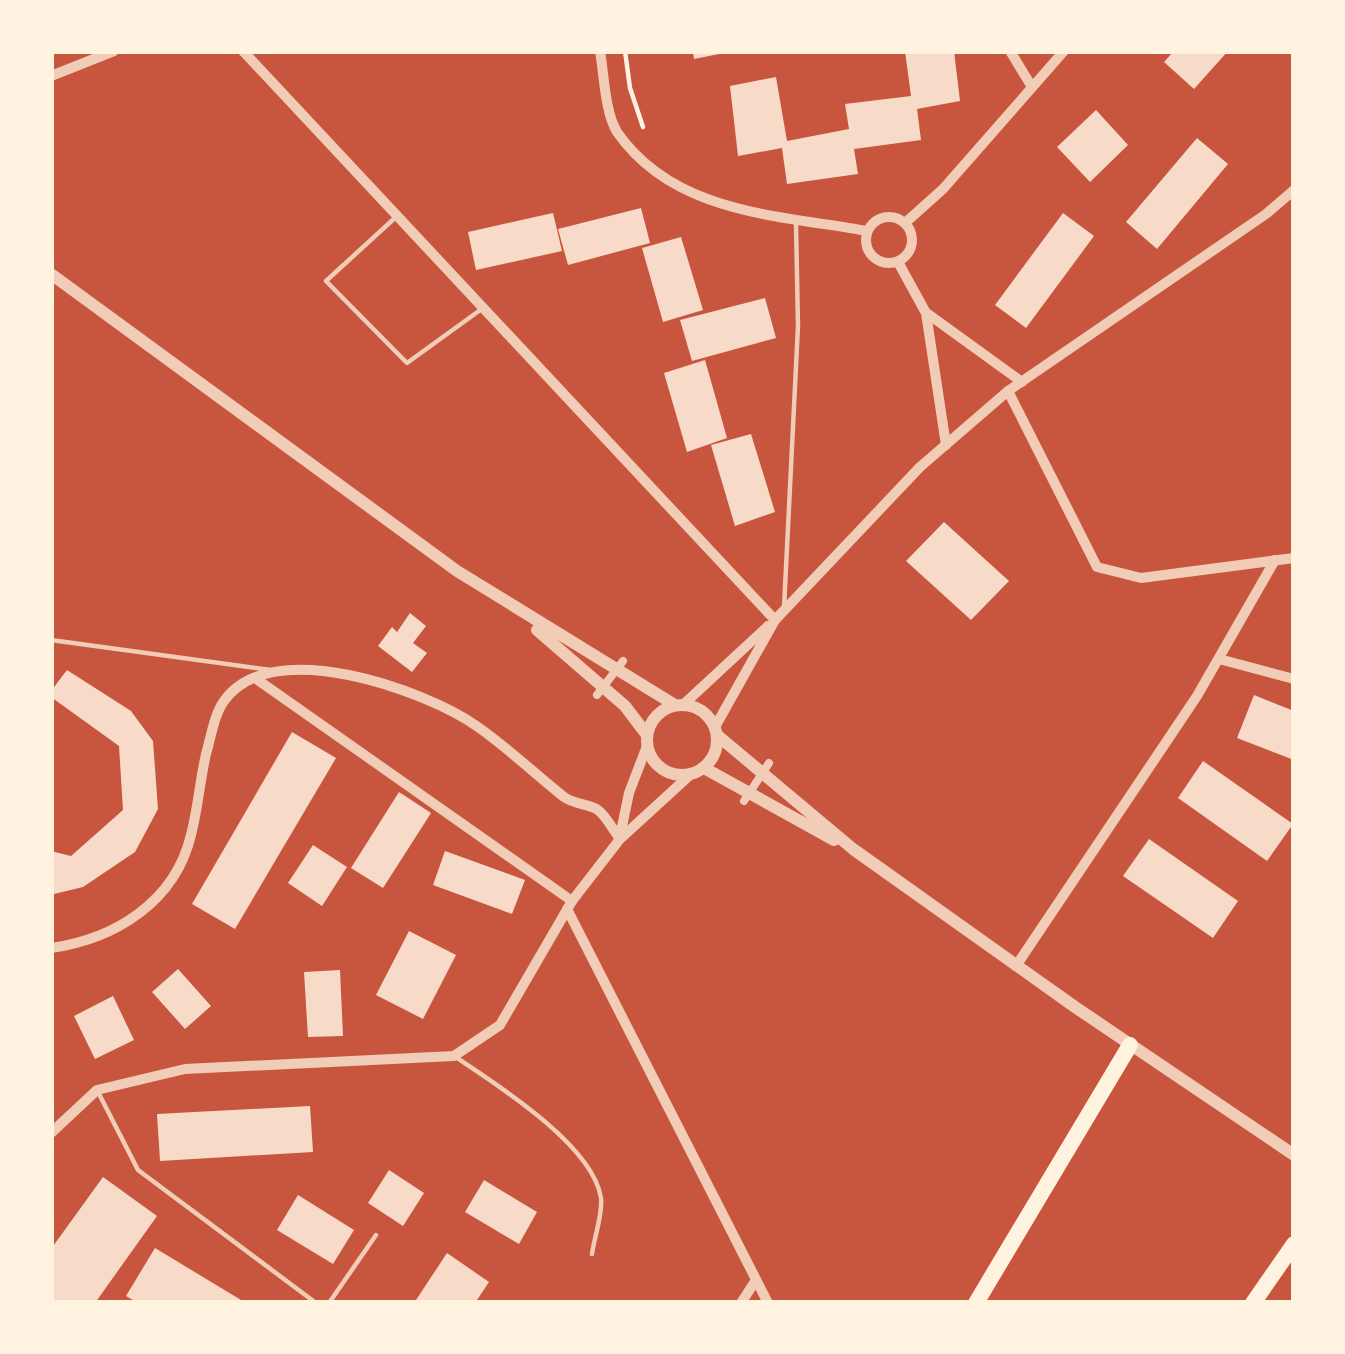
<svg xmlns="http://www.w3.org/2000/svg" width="1345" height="1354" viewBox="0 0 1345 1354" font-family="Inter,sans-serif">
	<rect width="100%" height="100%" fill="#c8553d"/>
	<!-- building -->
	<g fill="#f7dbc8">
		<path d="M693,51h31v2l-30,6z"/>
		<path d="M905,51h49l6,50 -43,8 4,31 -67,9 4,25 -71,10 -5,-36 -44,8 -8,-70 46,-9 11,64 62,-12 -4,-25 66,-8z"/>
		<path d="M1174,51h54l-34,38 -30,-27z"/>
		<path d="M1096,110l32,35 -38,37 -33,-35z"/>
		<path d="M1197,138l31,26 -71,85 -31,-27z"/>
		<path d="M641,208l9,35 -82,22 -10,-36z"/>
		<path d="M553,213l9,38 -86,19 -8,-38z"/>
		<path d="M1063,213l31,23 -68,92 -31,-23z"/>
		<path d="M681,237l22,73 -40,12 -21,-74z"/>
		<path d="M765,298l11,40 -84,23 -12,-41z"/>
		<path d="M705,360l22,78 -40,14 -23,-79z"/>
		<path d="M751,434l24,78 -40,14 -24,-81z"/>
		<path d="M944,522l65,59 -38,39 -65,-59z"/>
		<path d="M410,613l16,13 -13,17 14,10 -15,19 -34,-26 14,-19 5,5z"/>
		<path d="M67,670l64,41 22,30 5,68 -23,43 -52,35 -29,7 -3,-43 20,5 52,-46 -4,-64 -68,-49v-6z"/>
		<path d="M1254,695l40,16v49l-57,-22z"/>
		<path d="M292,732l44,26 -101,171 -43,-25z"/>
		<path d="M1203,761l90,63 -26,37 -89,-63z"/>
		<path d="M399,792l32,21 -48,75 -32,-20z"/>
		<path d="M1149,839l89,62 -25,37 -90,-62z"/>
		<path d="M313,845l34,22 -25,39 -34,-23z"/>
		<path d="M445,851l80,29 -13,34 -79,-29z"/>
		<path d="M409,931l47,24 -33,64 -47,-24z"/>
		<path d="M178,969l33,37 -26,23 -33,-37z"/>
		<path d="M340,970l3,66 -35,1 -4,-65z"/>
		<path d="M113,996l21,44 -39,19 -21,-43z"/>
		<path d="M310,1106l3,46 -153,9 -3,-47z"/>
		<path d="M389,1170l35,23 -21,33 -35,-23z"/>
		<path d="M103,1177l54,39 -62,87h-44v-54z"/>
		<path d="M484,1180l53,32 -18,32 -54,-32z"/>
		<path d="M298,1195l56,35 -21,34 -56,-34z"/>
		<path d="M155,1248l91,55h-108l-12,-7z"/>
		<path d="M447,1253l42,29 -14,21h-61z"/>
	</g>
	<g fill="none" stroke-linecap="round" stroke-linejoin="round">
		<!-- path -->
		<path stroke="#fff3e0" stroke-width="4.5" d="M625,51l5,37 13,39"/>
		<!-- service -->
		<g stroke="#f1ccb7" stroke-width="4.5">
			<path d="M397,216l-71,65 81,82 76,-55"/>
			<path d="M784,608l14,-282 -2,-102"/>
			<path d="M51,640l220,30"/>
			<path d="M454,1056c42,28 139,89 147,142 2,16 -7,40 -9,56"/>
			<path d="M97,1090l41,80 178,133"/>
			<path d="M329,1303l47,-68"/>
		</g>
		<!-- pedestrian -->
		<g stroke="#f1ccb7" stroke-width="8">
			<path d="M597,695l26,-34"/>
			<path d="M744,801l25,-38"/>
		</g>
		<!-- minor -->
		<g stroke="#f1ccb7" stroke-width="10">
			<path d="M243,51l532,569"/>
			<path d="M600,51c4,23 5,62 17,81 57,82 161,83 250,99"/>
			<path d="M1010,51l22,36"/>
			<path d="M51,76l63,-25"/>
			<circle cx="889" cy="240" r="23"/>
			<path d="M905,223l38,-34 121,-138"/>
			<path d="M898,262l28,51 20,132"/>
			<path d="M928,314l94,68"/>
			<path d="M1008,391l89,176 44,11 153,-20"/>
			<path d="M1219,659l75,20"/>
			<path d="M255,678l317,223"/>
			<path d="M684,704l84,-78"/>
			<path d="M715,727l60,-107 145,-153 88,-76 258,-177 28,-24"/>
			<path d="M620,836l9,-43 18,-47"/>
			<path d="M567,909l201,394"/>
			<path d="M51,948c64,-9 124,-46 140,-113 7,-27 9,-55 15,-81 5,-17 8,-39 18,-53 46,-67 202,-11 254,26 30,21 57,47 86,70 11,8 24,6 34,13 8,6 16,21 22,29"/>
			<path d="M1016,966l181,-270 78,-136"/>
			<path d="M51,1133l46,-43 88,-21 269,-13 46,-31 72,-124 48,-62 70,-64"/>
			<path d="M741,1303l15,-23"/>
		</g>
		<!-- tertiary -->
		<g stroke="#f1ccb7" stroke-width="12">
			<path d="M51,274l406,297 218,134"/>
			<path d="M537,630l88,76 22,29"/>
			<circle cx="682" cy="740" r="35"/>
			<path d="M717,735l136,114 222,158 219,148"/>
			<path d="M704,768l130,72"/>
		</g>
		<!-- trunk -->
		<g stroke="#fff3e0" stroke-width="16">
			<path d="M976,1303l154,-258"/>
			<path d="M1253,1303l41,-59"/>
		</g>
	</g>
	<!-- border -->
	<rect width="1345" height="1354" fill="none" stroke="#fff3e0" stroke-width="108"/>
</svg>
